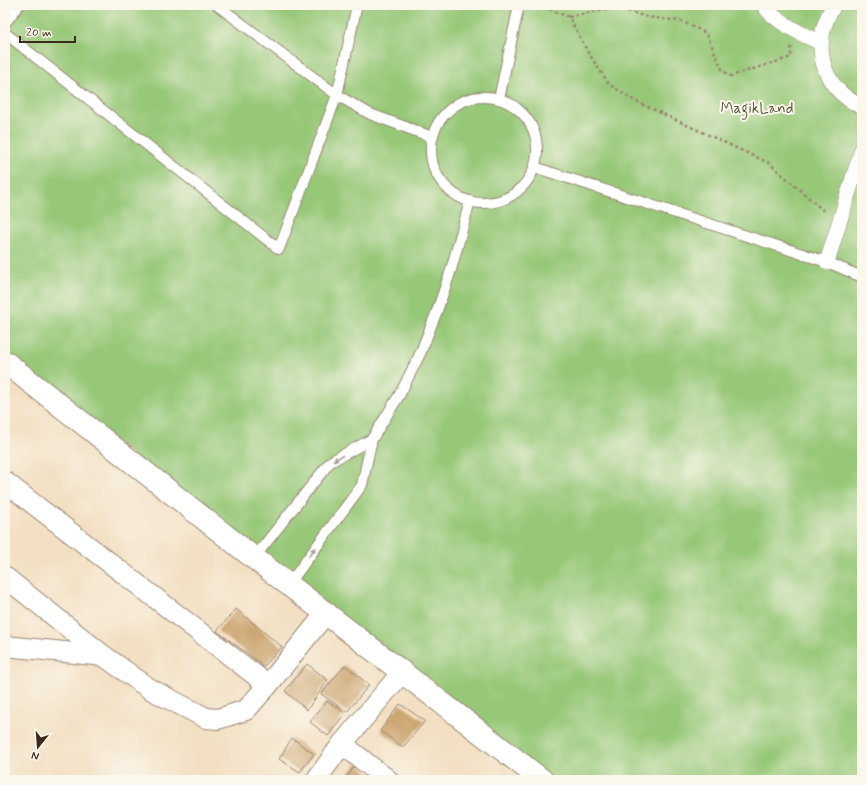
<svg xmlns="http://www.w3.org/2000/svg" width="867" height="785" viewBox="0 0 867 785" font-family="Mynerve,sans-serif">
	<rect width="100%" height="100%" fill="#fbf7ec"/>
	<filter id="ink" filterUnits="userSpaceOnUse"><feTurbulence type="fractalNoise" baseFrequency=".025" numOctaves="2"/><feDisplacementMap in="SourceGraphic" scale="8" xChannelSelector="R" yChannelSelector="G"/><feConvolveMatrix kernelMatrix="1 2 1 2 8 2 1 2 1" color-interpolation-filters="sRGB"/></filter>
	<filter id="wash" filterUnits="userSpaceOnUse"><feTurbulence type="fractalNoise" baseFrequency=".012" numOctaves="4" result="noise"/><feDisplacementMap in="SourceGraphic" scale="16" xChannelSelector="R" yChannelSelector="G"/><feGaussianBlur stdDeviation="0.9" result="paint"/><feColorMatrix in="noise" values="0 0 0 0 0 0 0 0 0 0 0 0 0 0 0 0 0 1.4 0 .05"/><feComposite in="paint" operator="in"/></filter>
	<g filter="url(#wash)">
		<rect width="100%" height="100%" fill="#f3dfc2"/>
		<!-- green -->
		<path fill="#97c878" stroke="#69794b" d="M5,5h857v775h-311l-546,-425z"/>
		<g id="blocks">
			<!-- building -->
			<g fill="#cca571">
				<path d="M236,609l46,38 -18,19 -47,-35z"/>
				<path d="M307,664l21,16 -21,30 -22,-19z"/>
				<path d="M345,665l24,20 -22,27 -26,-18z"/>
				<path d="M327,701l18,12 -17,23 -18,-14z"/>
				<path d="M400,704l25,17 -22,26 -23,-16z"/>
				<path d="M292,738l22,16 -14,18 -21,-13z"/>
				<path d="M357,763l20,17h-33z"/>
			</g>
		</g>
	</g>
	<g filter="url(#ink)">
		<use href="#blocks" fill-opacity="0" stroke="#978470" stroke-width="1"/>
		<g fill="none" stroke-linecap="round" stroke-linejoin="round">
			<!-- service casing -->
			<g stroke="#978470" stroke-width="12">
				<g id="service">
					<path d="M217,5l120,90 33,19 62,23"/>
					<path d="M5,23l14,-18"/>
					<path d="M5,33l274,216 58,-154 20,-90"/>
					<circle cx="484" cy="150" r="53"/>
					<path d="M499,99l20,-94"/>
					<path d="M534,167l293,95 35,15"/>
					<path d="M254,558l76,-96 42,-23"/>
					<path d="M289,584l73,-99 10,-46 28,-45 20,-40 17,-43 14,-41 19,-69"/>
				</g>
			</g>
			<!-- pedestrian casing -->
			<g stroke="#978470" stroke-width="16">
				<g id="pedestrian">
					<path d="M764,5c8,15 41,31 57,38"/>
					<path d="M834,5c-24,39 -14,82 28,102"/>
					<path d="M827,262l35,-113"/>
				</g>
			</g>
			<!-- minor casing -->
			<g stroke="#978470" stroke-width="22">
				<g id="minor">
					<path d="M5,482l263,203 59,-73"/>
					<path d="M5,577l99,79 46,33 56,29 12,1 28,-9 22,-25"/>
					<path d="M5,646l99,10"/>
					<path d="M342,744l46,36"/>
					<path d="M316,780l26,-36 61,-73"/>
				</g>
			</g>
			<!-- tertiary casing -->
			<g stroke="#978470" stroke-width="24">
				<path id="tertiary" d="M5,362l249,196 288,222"/>
			</g>
			<!-- path -->
			<g stroke="#978470" stroke-width="2.5" stroke-dasharray="3 3" stroke-linecap="butt">
				<path d="M538,5l31,12 20,37 20,30 26,17 134,62 56,49"/>
				<path d="M569,17l46,-10 32,10 34,4 25,12 17,38 8,5 60,-19v-10"/>
			</g>
			<!-- service -->
			<use href="#service" stroke="#fff" stroke-width="10"/>
			<!-- pedestrian -->
			<use href="#pedestrian" stroke="#fff" stroke-width="15"/>
			<!-- minor -->
			<use href="#minor" stroke="#fff" stroke-width="20"/>
			<!-- tertiary -->
			<use href="#tertiary" stroke="#fff" stroke-width="22"/>
		</g>
		<!-- one-way arrows -->
		<defs><path id="oneway-solid" d="M-6-.8H1V-3.2L6.5 0L1 3.2V.8H-6Z"/></defs>
		<g fill="#a79f9a">
			<use href="#oneway-solid" transform="translate(338 458) rotate(151)"/>
			<use href="#oneway-solid" transform="translate(312 552) rotate(-54)"/>
		</g>
	</g>
	<g text-anchor="middle" dominant-baseline="central" stroke-width="4" stroke-linejoin="round" paint-order="stroke">
		<!-- park labels -->
		<g font-size="15" fill="#575939" stroke="#fbf7ec">
			<text x="757" y="109">MagikLand</text>
		</g>
	</g>
	<!-- margin -->
	<rect width="867" height="785" fill="none" stroke="#fbf7ec" stroke-width="20"/>
	<!-- north arrow -->
	<g transform="translate(38 747) rotate(197)" stroke="#fbf7ec" stroke-width="3" paint-order="stroke">
	<path d="M0-3L7 15L0 10L-7 15Z" fill="#3b2a1e"/>
	<text y="-6" font-size="11" font-weight="bold" text-anchor="middle" fill="#3b2a1e">N</text>
	</g>
	<!-- scale -->
	<path d="M20 36v6h55v-6" fill="none" stroke="#3b2a1e" stroke-width="2"/>
	<text x="26" y="36" font-size="12" fill="#3b2a1e" stroke="#fbf7ec" stroke-width="3" paint-order="stroke">20 m</text>
</svg>
